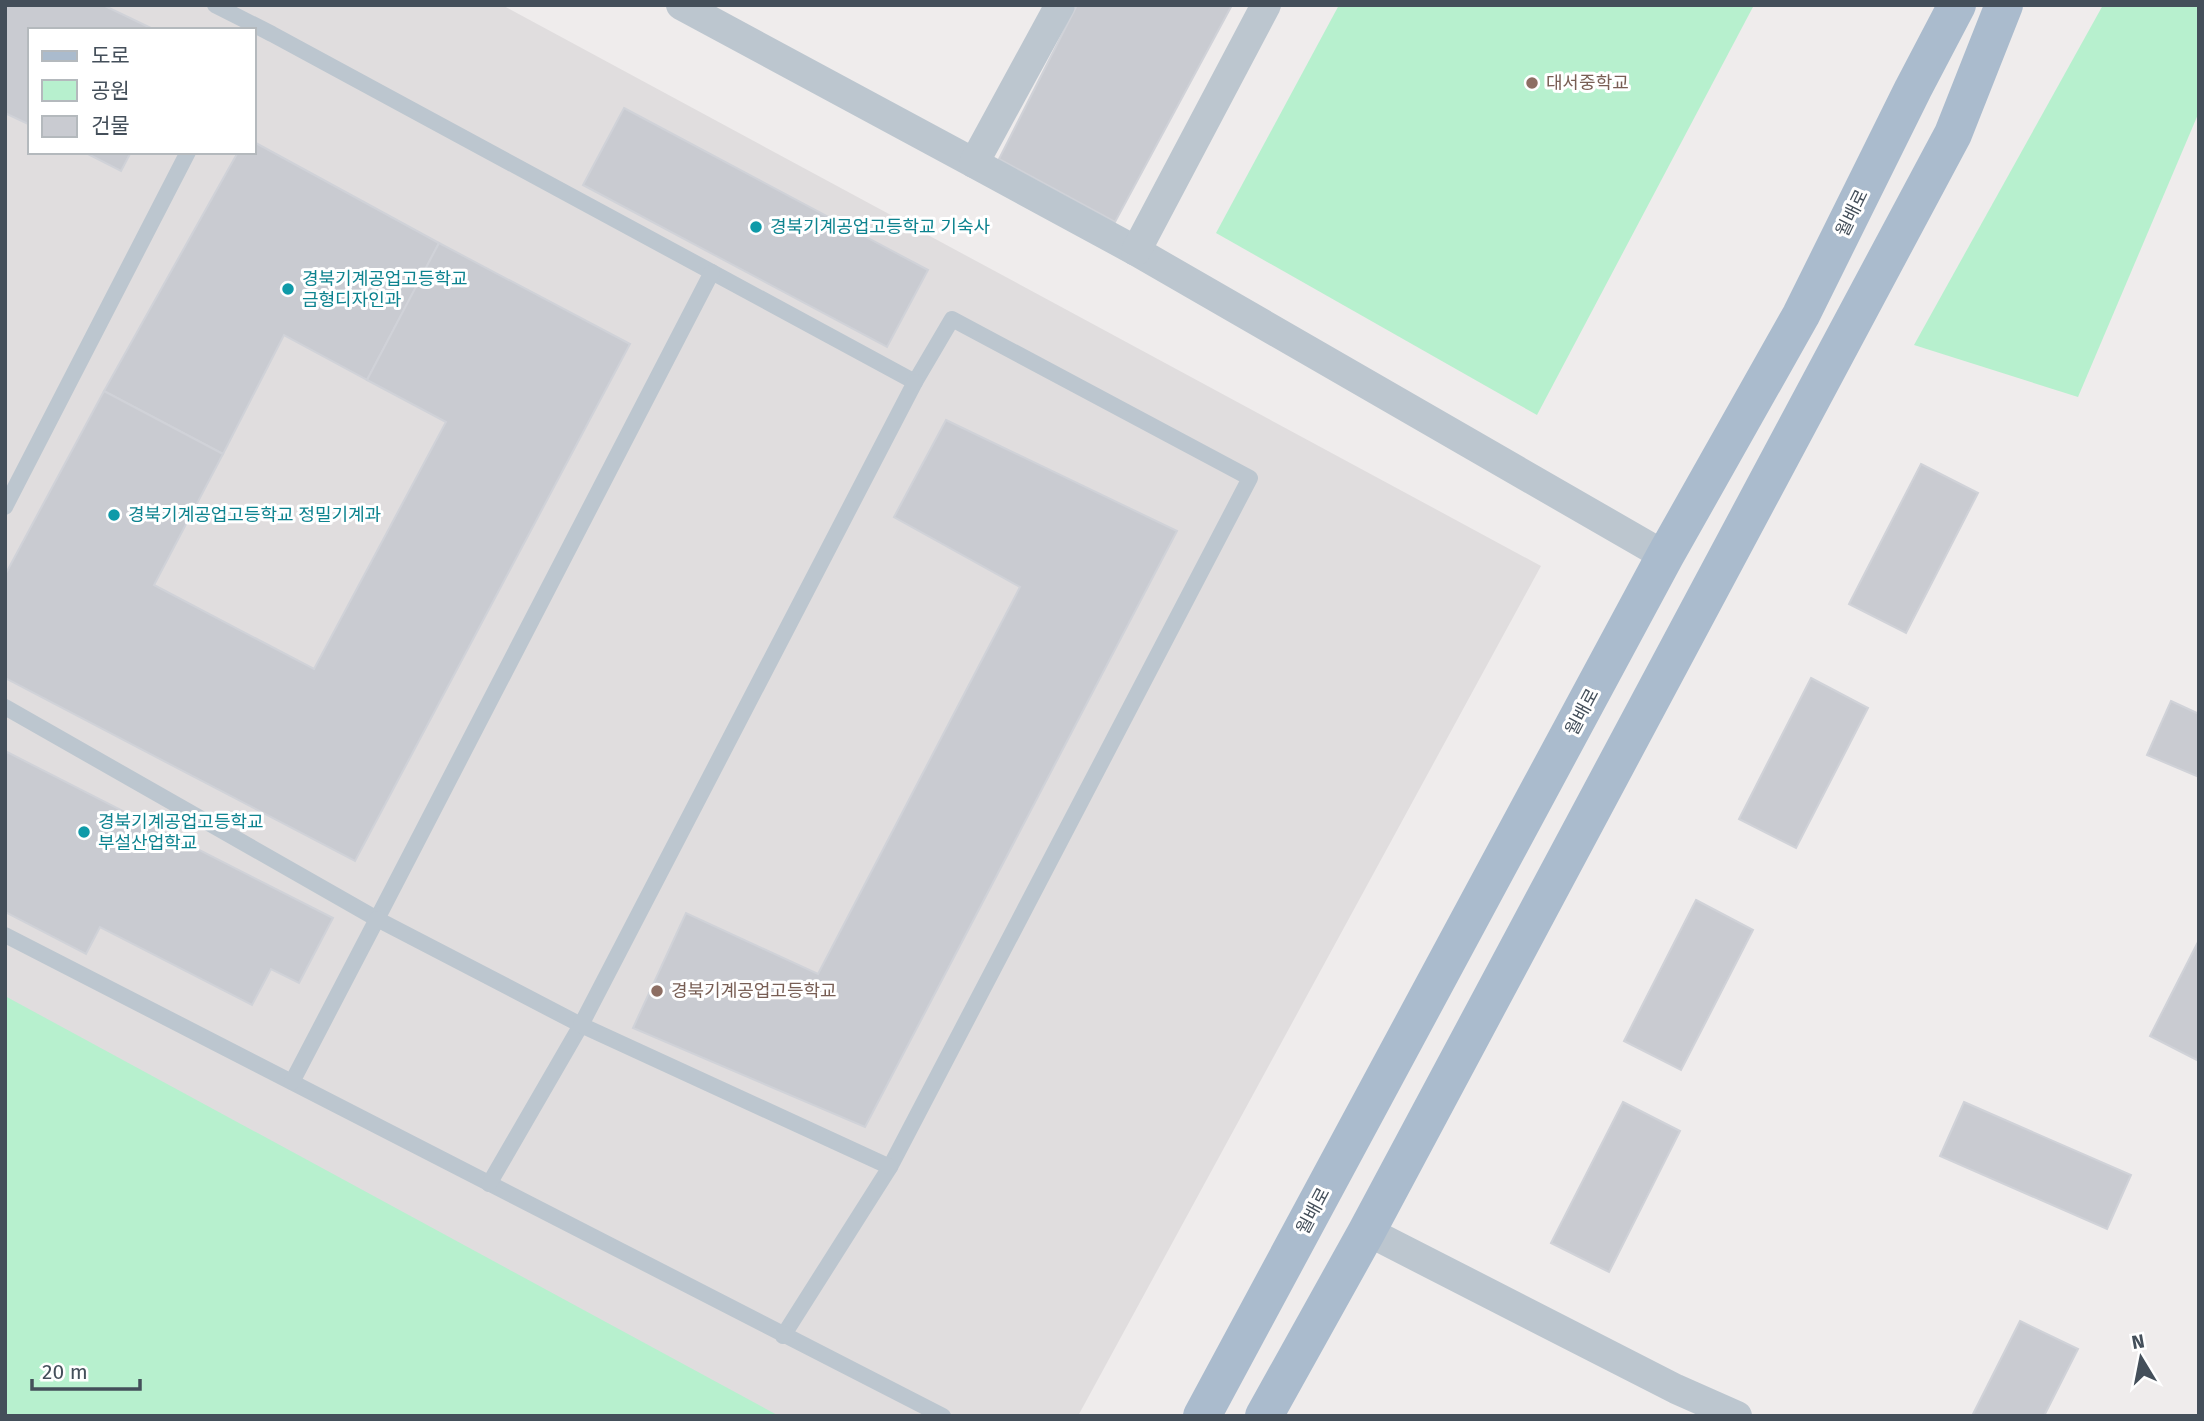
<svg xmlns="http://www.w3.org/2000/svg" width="2204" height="1421" viewBox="0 0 2204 1421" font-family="'Fira Sans','Noto Sans KR',sans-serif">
	<rect width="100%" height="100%" fill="#efecec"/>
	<!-- education -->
	<path fill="#e0ddde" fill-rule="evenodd" d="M5,5h497l1039,561 -463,850h-1073zM30,30h224v122h-224z"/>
	<!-- green -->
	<g fill="#b7f0ce">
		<path d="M1339,5h415l-217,410 -321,-182z"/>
		<path d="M2103,5h96v107l-121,285 -164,-52z"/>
		<path d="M5,996l774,420h-774z"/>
	</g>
	<!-- building -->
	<g fill="#c9cbd1" stroke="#d0d2d8" stroke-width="2">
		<path d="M5,5h98l52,25h-125v95l-25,-12z"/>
		<path d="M1077,5h155l-117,217 -116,-63z"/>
		<path d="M624,108l304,162 -41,77 -304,-162z"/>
		<path d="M254,142l185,101 -72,137 -83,-45 -61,119 -119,-63 134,-239h16z"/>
		<path d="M84,152h47l-10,19z"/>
		<path d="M439,243l191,101 -275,517 -350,-183v-103l99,-184 119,63 -69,131 160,84 132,-247 -79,-42z"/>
		<path d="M946,420l231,111 -312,596 -232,-99 53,-115 132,61 202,-387 -126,-70z"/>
		<path d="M1921,464l57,29 -72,140 -57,-29z"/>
		<path d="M1811,678l57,30 -72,140 -57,-29z"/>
		<path d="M2171,701l28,13v63l-52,-22z"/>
		<path d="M5,751l328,167 -34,65 -28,-14 -19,36 -152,-78 -14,27 -81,-42z"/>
		<path d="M1696,900l57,30 -72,140 -57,-29z"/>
		<path d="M2199,940v121l-49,-25z"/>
		<path d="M1623,1102l57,29 -71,141 -58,-29z"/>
		<path d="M1964,1102l167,73 -24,54 -167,-73z"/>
		<path d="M2020,1321l58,28 -34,67h-72z"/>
	</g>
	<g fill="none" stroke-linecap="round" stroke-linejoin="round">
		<!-- lane -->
		<g stroke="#bcc6cf" stroke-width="16">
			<path d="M215,5l57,29 643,348 37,-63 298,159 -360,689 -107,169"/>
			<path d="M5,507l183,-355"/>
			<path d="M5,707l372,212 335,-647"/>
			<path d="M5,935l938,481"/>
			<path d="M292,1082l85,-163 204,106 -92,159"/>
			<path d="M890,1167l-309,-142 334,-643"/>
		</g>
		<!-- street -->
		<g stroke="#bcc6cf" stroke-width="30">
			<path d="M681,5l293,158"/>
			<path d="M1060,5l-86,158 162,88 529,305"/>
			<path d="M1136,251l130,-246"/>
			<path d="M1367,1231l309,158 61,27"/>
		</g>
		<!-- primary -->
		<g stroke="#aabbcd" stroke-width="38">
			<path d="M1202,1416l463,-860 136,-241 112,-226 44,-84"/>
			<path d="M1264,1416l103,-185 586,-1097 51,-129"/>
		</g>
	</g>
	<!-- markers -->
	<g fill="#8d6e63" stroke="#fff" stroke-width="2.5">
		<circle cx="1532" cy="83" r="7"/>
		<circle cx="657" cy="991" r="7"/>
	</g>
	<g fill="#0f9aa8" stroke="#fff" stroke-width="2.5">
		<circle cx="756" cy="227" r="7"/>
		<circle cx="288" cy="289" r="7"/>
		<circle cx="114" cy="515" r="7"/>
		<circle cx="84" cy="832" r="7"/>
	</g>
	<g text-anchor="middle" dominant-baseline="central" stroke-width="6" stroke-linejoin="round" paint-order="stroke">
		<!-- education labels -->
		<g font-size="18" fill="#785e54" stroke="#fff" text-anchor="start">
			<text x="1546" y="83">대서중학교</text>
			<text x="671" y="991">경북기계공업고등학교</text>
		</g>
		<!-- street labels -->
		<g font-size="18" fill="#444f5a" stroke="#fff">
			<text transform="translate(1852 213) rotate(-64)">월배로</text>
			<text transform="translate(1582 712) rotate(-62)">월배로</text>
			<text transform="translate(1313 1211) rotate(-62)">월배로</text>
		</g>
		<!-- culture labels -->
		<g font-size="18" fill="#0d838f" stroke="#fff" text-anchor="start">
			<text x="770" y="227">경북기계공업고등학교 기숙사</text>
			<text x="302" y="279">경북기계공업고등학교<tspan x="302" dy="21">금형디자인과</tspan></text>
			<text x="128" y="515">경북기계공업고등학교 정밀기계과</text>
			<text x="98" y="822">경북기계공업고등학교<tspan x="98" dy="21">부설산업학교</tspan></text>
		</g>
	</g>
	<!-- border -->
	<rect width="2204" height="1421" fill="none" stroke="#444f5a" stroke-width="14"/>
	<!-- legend -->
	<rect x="28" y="28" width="228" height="126" fill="#ffffff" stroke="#b4b9bd" stroke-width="2"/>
	<rect x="42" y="51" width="35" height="10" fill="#aabbcd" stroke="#b4b9bd" stroke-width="2"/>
	<text x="91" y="63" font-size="21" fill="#444f5a">도로</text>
	<rect x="42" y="80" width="35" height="21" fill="#b7f0ce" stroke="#b4b9bd" stroke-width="2"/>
	<text x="91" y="98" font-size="21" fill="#444f5a">공원</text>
	<rect x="42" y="116" width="35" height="21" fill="#c9cbd1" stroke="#b4b9bd" stroke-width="2"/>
	<text x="91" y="133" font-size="21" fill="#444f5a">건물</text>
	<!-- north arrow -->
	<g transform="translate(2141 1358) rotate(350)" stroke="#ffffff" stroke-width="5" paint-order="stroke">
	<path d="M0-5L12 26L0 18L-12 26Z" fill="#444f5a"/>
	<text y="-10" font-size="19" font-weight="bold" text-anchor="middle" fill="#444f5a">N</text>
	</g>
	<!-- scale -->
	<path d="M32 1379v10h108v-10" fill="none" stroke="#444f5a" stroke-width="3.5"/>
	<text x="42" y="1379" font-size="21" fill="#444f5a" stroke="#ffffff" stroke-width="5" paint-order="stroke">20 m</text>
</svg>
